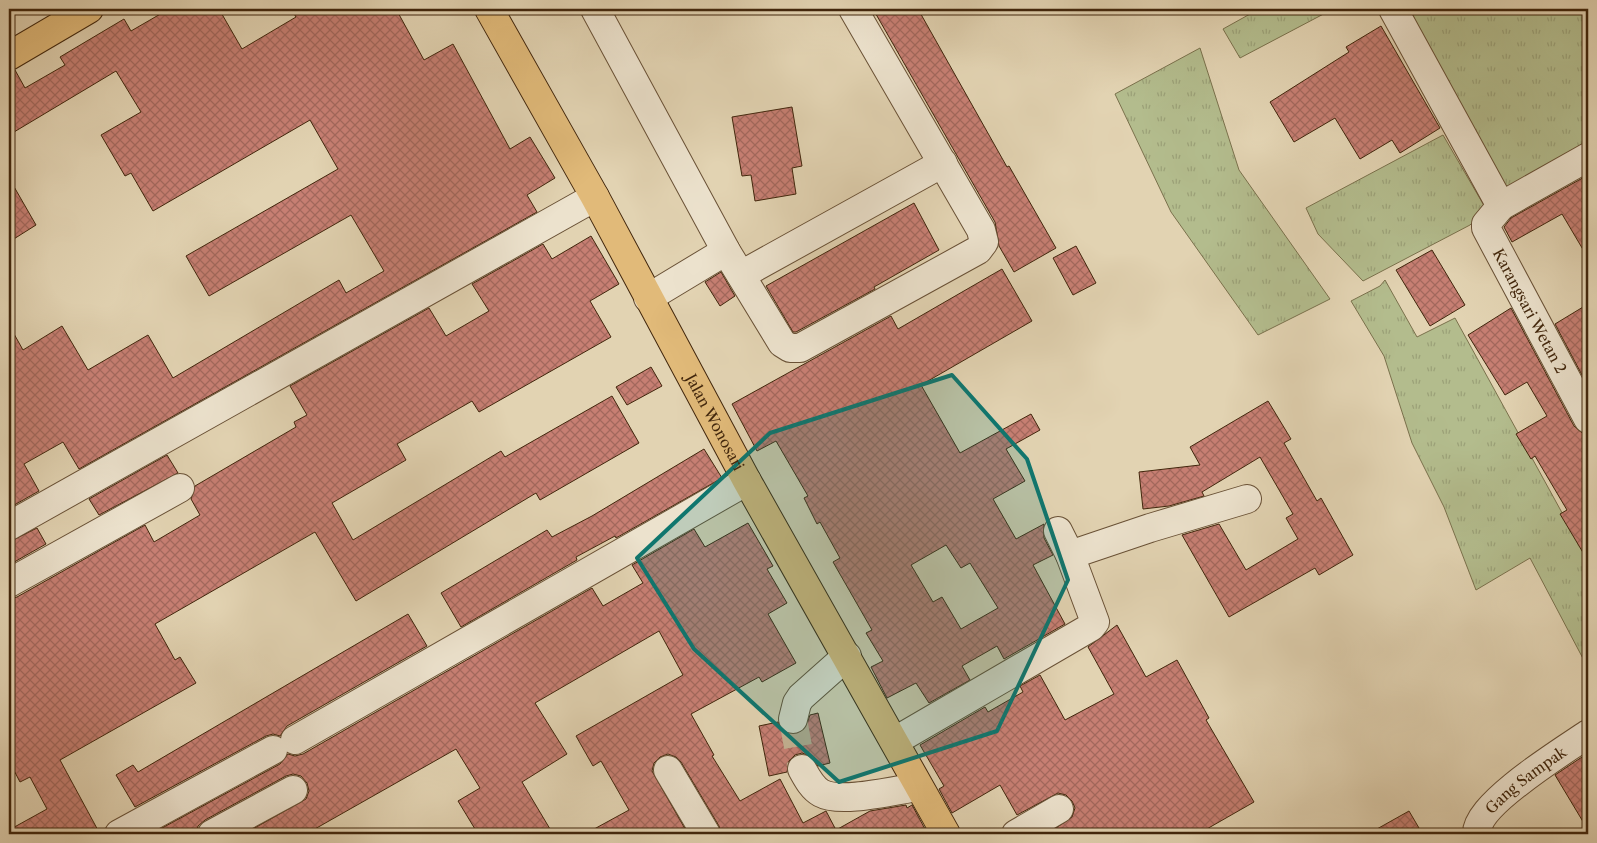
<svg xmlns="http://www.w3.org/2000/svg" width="1597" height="843" viewBox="0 0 1597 843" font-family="'Libre Caslon Text',serif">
	<defs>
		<pattern id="grass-tufts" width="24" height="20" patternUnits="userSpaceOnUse" patternTransform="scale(1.25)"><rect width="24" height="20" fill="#b3bc8d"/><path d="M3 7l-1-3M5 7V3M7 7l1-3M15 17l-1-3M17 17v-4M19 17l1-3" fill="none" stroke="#9ba178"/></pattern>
		<pattern id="building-cross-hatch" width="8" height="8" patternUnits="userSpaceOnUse" patternTransform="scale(1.25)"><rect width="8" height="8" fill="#c77f73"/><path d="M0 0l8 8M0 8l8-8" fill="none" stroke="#a3685d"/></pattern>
	</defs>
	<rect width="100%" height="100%" fill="#e2d3b2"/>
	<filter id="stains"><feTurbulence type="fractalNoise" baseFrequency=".004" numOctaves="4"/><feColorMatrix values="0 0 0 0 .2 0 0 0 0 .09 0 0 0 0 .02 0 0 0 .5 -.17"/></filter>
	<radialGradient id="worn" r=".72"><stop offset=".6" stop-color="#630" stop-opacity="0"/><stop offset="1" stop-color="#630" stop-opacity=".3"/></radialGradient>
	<!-- grass -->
	<g fill="url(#grass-tufts)" stroke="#7a714c">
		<path d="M1259,9h74l-93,49 -17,-29z"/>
		<path d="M1401,9h187v138l-85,47z"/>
		<path d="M1200,48l39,122 91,129 -72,36 -87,-123 -56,-118z"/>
		<path d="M1443,135l43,74 -16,16 -107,56 -45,-47 -12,-26z"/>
		<path d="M1385,280l32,57 38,-19 133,242v108l-58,-110 -54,32 -32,-83 -32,-64 -28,-87 -33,-55 29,-15z"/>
	</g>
	<!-- building -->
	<g fill="url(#building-cross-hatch)" stroke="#41260c" fill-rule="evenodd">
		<path d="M169,9h50l23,40 54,-32 -5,-8h105l28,51 29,-16 57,105 20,-12 25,41 -28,17 10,17 -458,257 -16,-27 -39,22 15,27 -30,17v-183l14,25 39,-24 26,44 60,-35 25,43 166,-98 7,13 38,-22 -33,-56 -142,81 -23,-40 152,-87 -28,-49 -157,91 -22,-38 -6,3 -24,-41 40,-23 -25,-41 -107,64v-63l6,-2 10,18 40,-23 -5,-8 64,-38 7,12z"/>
		<path d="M873,9h45l89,158 2,-1 47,82 -42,24 -15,-26 -4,-24z"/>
		<path d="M1381,26l59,102 -40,25 -8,-13 -32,19 -25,-41 -41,24 -24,-40 79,-50 -3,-5z"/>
		<path d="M792,107l10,59 -10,2 4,26 -41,7 -4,-26 -9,1 -10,-59z"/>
		<path d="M1588,175v83l-26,-44 -50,28 -8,-15 7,-9z"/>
		<path d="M9,178l27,47 -27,17z"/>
		<path d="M914,203l25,47 -65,37 1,2 -79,43h-3l-27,-46z"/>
		<path d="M591,236l28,48 -29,17 21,36 -132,75 -7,-11 -75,43 9,16 -74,43 21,37 148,-89 4,6 107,-61 27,47 -99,57 -4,-7 -180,108 -41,-69 -160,92 20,36 5,-3 16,26 -136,77 40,74h-91v-4l38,-21 -17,-32 -10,5 -11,-21v-162l8,-2 128,-72 9,17 46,-27 -9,-16 4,-13 101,-59 -2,-5 13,-7 -17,-29 139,-78 17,28 43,-25 -17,-27 71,-40 9,15z"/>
		<path d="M1076,246l20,37 -23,12 -20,-37z"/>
		<path d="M1432,250l33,55 -35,21 -34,-56z"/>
		<path d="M1002,269l30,52 -111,64 39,68 71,-39 9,16 -34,19 19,32 -32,18 23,40 28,-15v14l9,17 -20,10 32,59 -61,35 -7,-13 -35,20 8,14 -41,23 -13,-20 -29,15 -16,-31 12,-6 -17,-28 6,-3 -39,-68 7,-4 -20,-36 -3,2 -13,-26 4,-2 -32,-55 -19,10 -25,-47 159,-88 7,13zM946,545l15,23 9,-5 28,45 -37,21 -19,-32 -9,5 -22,-37z"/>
		<path d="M721,272l14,24 -15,10 -15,-24z"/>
		<path d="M1588,304v68l-6,3 -27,-51z"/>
		<path d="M1511,308l63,118 14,12v123l-28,-47 7,-4 -32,-54 -4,3 -15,-25 31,-18 -20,-34 -22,13 -37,-60z"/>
		<path d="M651,367l11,19 -35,19 -11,-18z"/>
		<path d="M1268,401l23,38 -7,4 33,58 4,-3 32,57 -34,20 -4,-7 -86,49 -47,-82 37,-11 27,46 52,-31 -12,-21 7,-4 -33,-57 -58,35 2,4 -35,10 -26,3 -4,-37 61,-7 -10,-18z"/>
		<path d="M704,449l18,29 -106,60 -1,-2 -39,21 1,3 -116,67 -20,-34 106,-63 5,7 40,-21z"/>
		<path d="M167,455l11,18 -79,42 -10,-16z"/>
		<path d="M748,523l25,43 -6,3 20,34 -19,11 28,49 -34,19 -3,-5 -68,37 23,41 -2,1 28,45 40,-22 23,44 23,-12 10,19 34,-19 36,-6 1,3 5,-3 13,24 -10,5h-193l-3,-8 -38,-64 -5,-5 -8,-3 -8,3 -6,6 -2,8 36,63h-103l44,-24 -28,-49 -8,5 -17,-30 107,-61 -24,-44 -124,72 32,51 -45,28 31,52h-75l-20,-33 22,-13 -24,-39 -150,85h-62l62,-35 3,-8 -2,-8 -6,-7 -8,-2 -7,2 -81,44 -7,6 -2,8h-45l129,-70 8,-10 7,2 8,-2 289,-166 11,18 40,-23 -11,-18 62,-36 11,18z"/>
		<path d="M37,528l9,16 -37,21v-23z"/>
		<path d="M408,614l19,32 -140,80 -7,10 -7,-2 -7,2 -131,71 -19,-32 17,-10 5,7z"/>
		<path d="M1117,625l29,52 31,-17 32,58 -3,2 48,82 -56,32h-151l25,-17 3,-9 -3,-7 -6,-6 -8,-2 -41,22 -17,-30 -48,28 -13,-24 5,-3 -24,-41 65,-38 3,5 35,-20 -3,-6 20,-11 25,45 49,-26 -26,-47z"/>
		<path d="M818,713l12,50 -12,3 -8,-10 -8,-3 -7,2 -6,6 -2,11 -18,4 -10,-50 19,-4 5,9 6,3h8l8,-5 5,-14z"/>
		<path d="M1588,753v77l-33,-55z"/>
		<path d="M1409,811l10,17 -11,6h-40z"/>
	</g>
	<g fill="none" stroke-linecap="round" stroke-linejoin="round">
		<!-- minor-tunnel -->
		<path stroke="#c2b091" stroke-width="28" stroke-dasharray="28 14" stroke-linecap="butt" d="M793,719l9,50"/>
		<!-- minor casing -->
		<g stroke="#695136" stroke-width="30">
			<g id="minor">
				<path d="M595,9l131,242 56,92 8,5h10l178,-98 6,-8 -3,-12 -128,-221"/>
				<path d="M1393,9l108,197"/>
				<path id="s1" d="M1588,157l-87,49 -15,18v4l102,191"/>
				<path d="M741,275l202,-112"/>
				<path d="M648,298l78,-47"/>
				<path d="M9,526l586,-329"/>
				<path d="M1070,555l80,-27 97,-29"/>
				<path d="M9,583l171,-95"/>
				<path d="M793,719l4,-16 4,-6 46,-41"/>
				<path d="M295,740l452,-259"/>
				<path d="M895,741l196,-114 4,-5 -25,-67 -12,-24"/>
				<path d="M802,769c5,9 10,19 19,24 20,11 74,-3 97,-6"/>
				<path d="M668,770l38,64"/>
				<path d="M119,834l154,-84"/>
				<path d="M212,834l81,-44"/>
				<path d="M1016,834l43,-25"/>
				<path id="s2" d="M1477,834c-2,-29 86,-83 111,-100"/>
			</g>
		</g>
		<!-- major casing -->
		<g stroke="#41260c" stroke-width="30">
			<g id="major">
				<path id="s3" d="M489,9l106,188 152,284 199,353"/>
				<path d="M9,56l80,-47"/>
			</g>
		</g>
		<!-- minor -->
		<use href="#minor" stroke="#ece2cd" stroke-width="28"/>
		<!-- major -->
		<use href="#major" stroke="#e1ba79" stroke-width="28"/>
	</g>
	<!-- marked area -->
	<path fill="#0f766e" fill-opacity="0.2" stroke="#0f766e" stroke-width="4" stroke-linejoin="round" d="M952,375l75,84 41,121 -71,151 -158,51 -145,-133 -57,-91 133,-125z"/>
	<g text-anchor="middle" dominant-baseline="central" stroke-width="4.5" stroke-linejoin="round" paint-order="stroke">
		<!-- street labels -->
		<g font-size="15" fill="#41260c" stroke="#ece2cd">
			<text stroke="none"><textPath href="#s1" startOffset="221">Karangsari Wetan 2</textPath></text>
			<text stroke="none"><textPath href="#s3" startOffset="471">Jalan Wonosari</textPath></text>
			<text stroke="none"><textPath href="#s2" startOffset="75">Gang Sampak</textPath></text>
		</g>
	</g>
	<!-- margin -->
	<rect width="1597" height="843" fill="none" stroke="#e2d3b2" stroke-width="30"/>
	<rect x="10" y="10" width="1577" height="823" fill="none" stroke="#41260c" stroke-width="2.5"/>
	<rect x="15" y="15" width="1567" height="813" fill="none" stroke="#41260c"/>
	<rect width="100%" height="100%" filter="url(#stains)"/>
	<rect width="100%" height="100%" fill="url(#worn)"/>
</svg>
